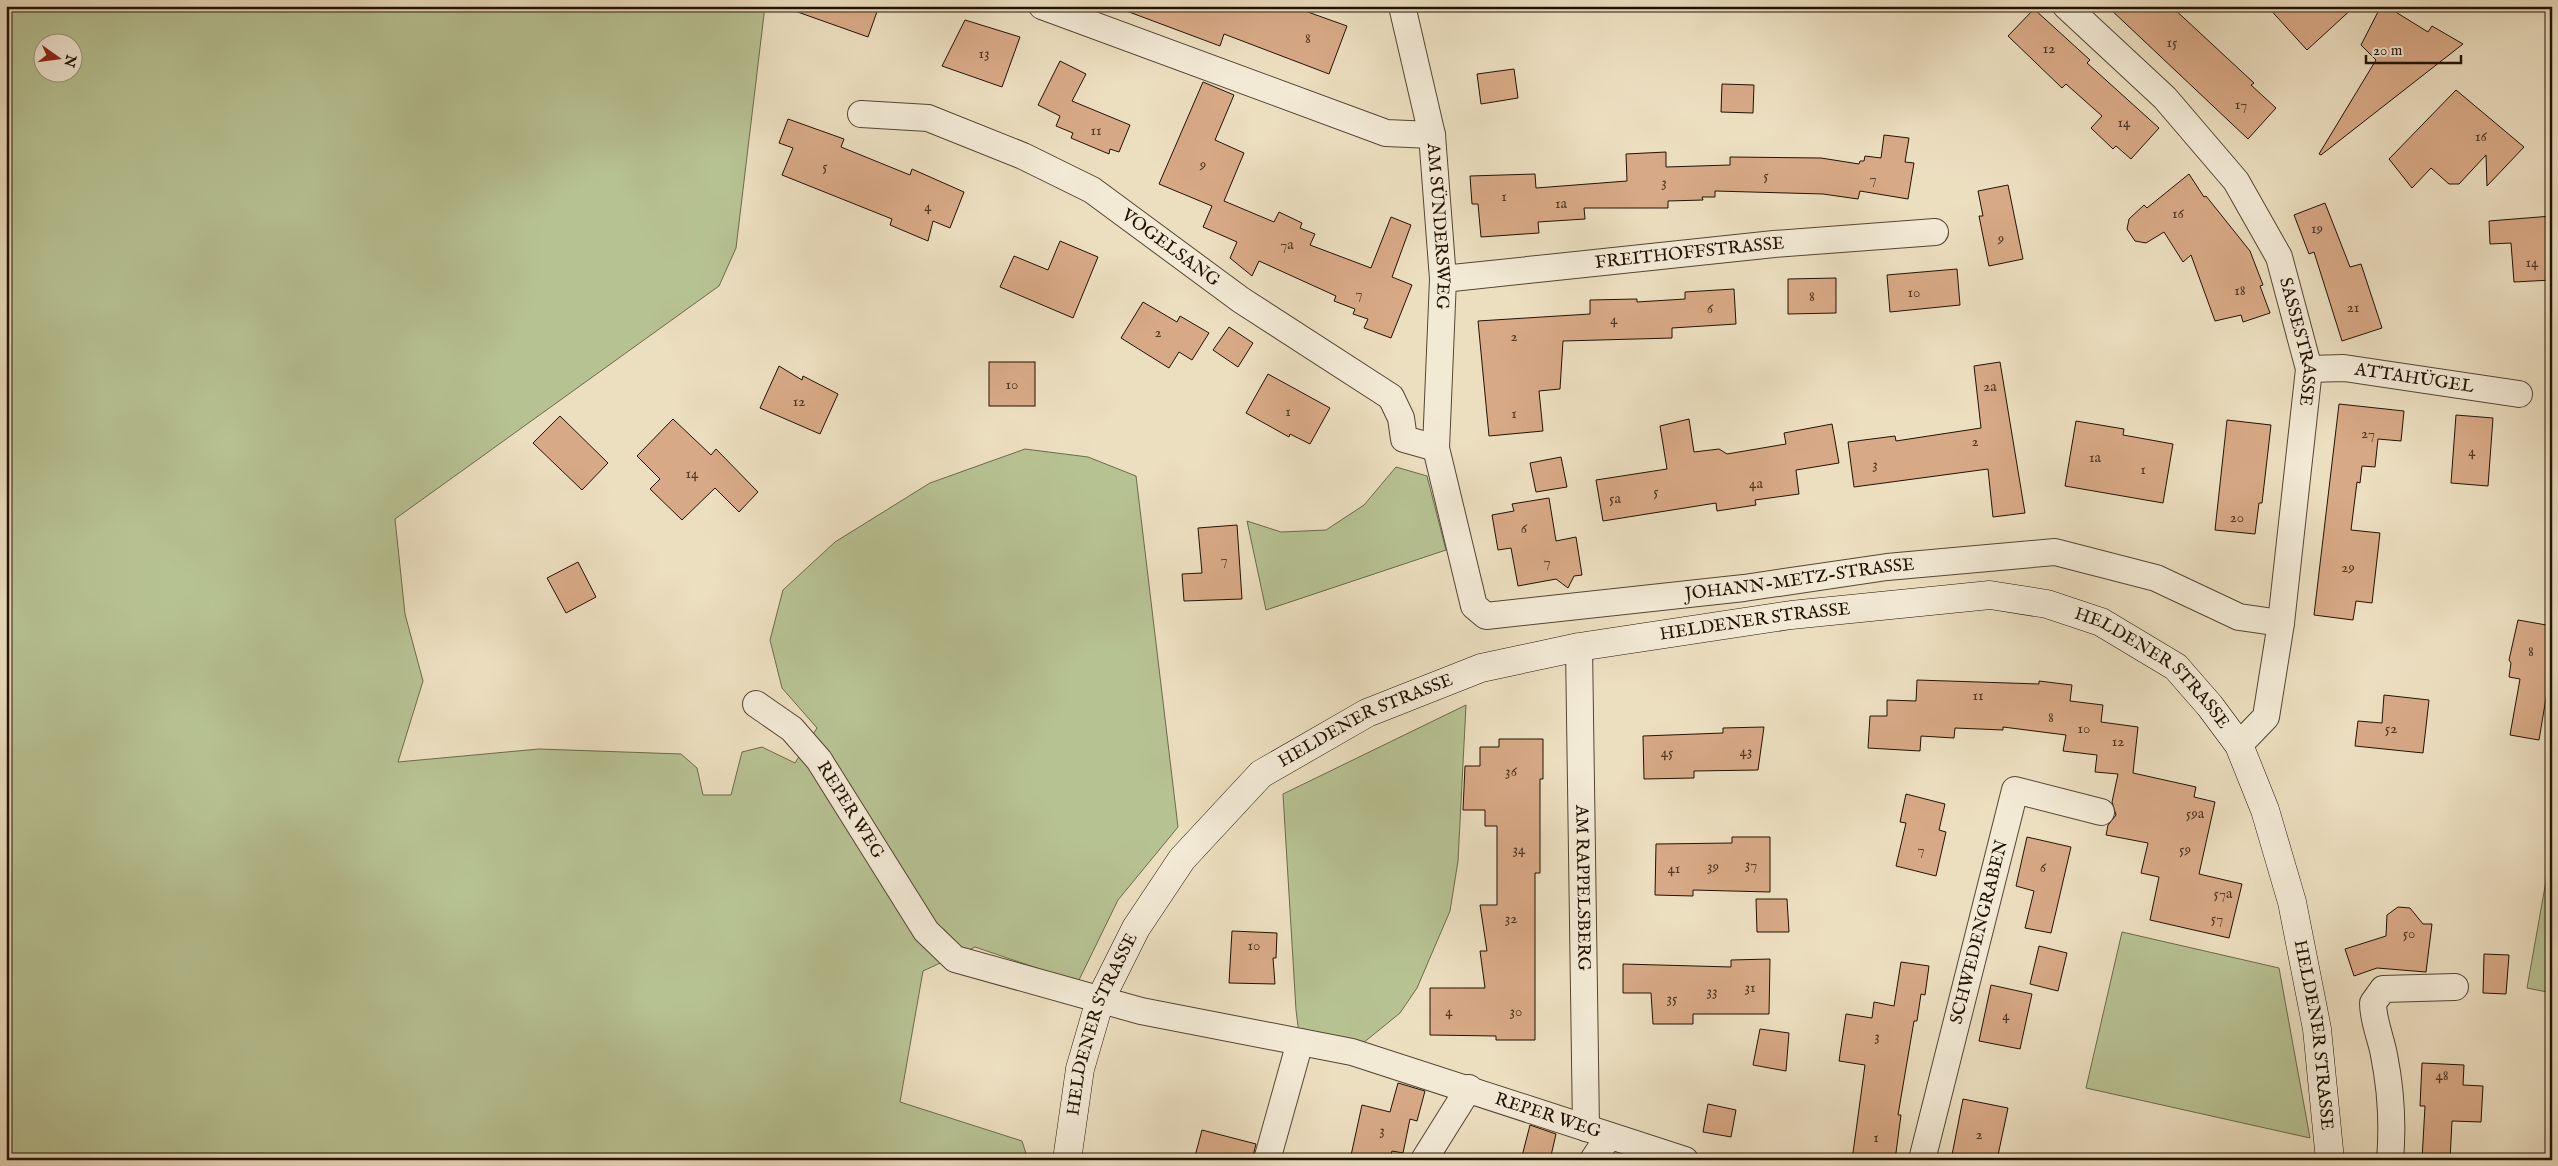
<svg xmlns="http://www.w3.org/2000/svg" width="2558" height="1166" viewBox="0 0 2558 1166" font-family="'IM FELL English',serif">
	<rect width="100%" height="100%" fill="#ecdfc0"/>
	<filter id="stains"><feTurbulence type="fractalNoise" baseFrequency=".004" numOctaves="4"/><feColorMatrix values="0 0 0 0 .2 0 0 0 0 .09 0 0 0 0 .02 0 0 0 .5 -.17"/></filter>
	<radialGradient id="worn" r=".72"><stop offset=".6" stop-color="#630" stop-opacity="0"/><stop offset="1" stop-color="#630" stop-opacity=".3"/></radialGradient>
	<!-- green -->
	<g fill="#b7c293" stroke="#6c6a4a" fill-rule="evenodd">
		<path d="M6,6h759l-29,242 -17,38 -324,233 10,95 18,67 -25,81 141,-13 142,5 16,14 6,27h28l11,-43 20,-5 33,16 22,-35 -35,-40 -12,-48 13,-50 52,-48 95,-59 95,-34 63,8 48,19 42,351 -60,73 -40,82 -103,-35 -52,24 -23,131 122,39 6,19h-1022zM42,42h30v30h-30z"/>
		<path d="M1396,467l31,9 19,74 -180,60 -19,-89 34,11 45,-2 38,-25z"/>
		<path d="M1466,705l-8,156 -8,50 -33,77 -17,25 -48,39 -52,-10 -4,-32 -13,-216z"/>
		<path d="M2552,847v146l-25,-5z"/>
		<path d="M2122,932l157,36 31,170 -224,-50z"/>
	</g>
	<!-- building -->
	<g fill="#d8a986" stroke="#221202">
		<path d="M792,6h87l-11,31 -76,-27z"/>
		<path d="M1122,6h169l56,20 -18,48 -105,-40 -4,12 -99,-37z"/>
		<path d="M2107,6h64l83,77 -3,2 25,23 -28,31z"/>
		<path d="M2267,6h88l-48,44z"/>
		<path d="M2381,6h5l42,26 4,-6 31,18 -142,111 -2,-1 57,-94 -15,-15z"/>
		<path d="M2034,9l56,51 -3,3 72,65 -28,31 -15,-13 -3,3 -22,-21 11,-12 -36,-32 -4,4 -54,-52z"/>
		<path d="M965,20l55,17 -18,50 -60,-21z"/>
		<path d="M1060,61l26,13 -14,27 58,24 -11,27 -9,-3 -1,5 -38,-16 2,-5 -17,-7 4,-10 -22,-11z"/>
		<path d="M1514,69l4,29 -37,6 -4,-30z"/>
		<path d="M1203,82l31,13 -19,45 29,13 -20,48 50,21 5,-10 23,11 -2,5 15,6 -5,11 61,23 20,-51 20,8 -19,52 20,8 -21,53 -27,-10 4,-9 -15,-5 2,-5 -21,-8 2,-5 -77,-35 -7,15 -22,-18 7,-16 -34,-15 9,-21 -53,-22z"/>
		<path d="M1722,84l32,1 -1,28 -32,-1z"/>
		<path d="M2456,90l68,57 -37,39 -1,-31 -27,29h-10l-18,-16 -19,20 -23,-29z"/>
		<path d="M788,119l56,20 -3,8 69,28 2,-6 52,23 -14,36 -17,-7 -5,20 -38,-16 2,-6 -110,-44 11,-27 -14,-5z"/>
		<path d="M1884,135l25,3 -4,24 9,1 -6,36 -48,-8 -2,8 -35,-5 -108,-3v6h-13l1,3 -35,1v7h-84l1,11 -47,3 1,11 -58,4 -3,-33h-6l-2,-28 65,-2 1,14 91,-7 -1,-27 40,-2v15l64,-2v-8l91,1 38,6 1,-3h4l1,-5 16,2z"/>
		<path d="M2189,174l15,23 2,-1 44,55 13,34 -3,1 10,27 -27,9 -2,-7 -26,6 -24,-66 -8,7 -19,-30 -18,11 -11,-2 -8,-12 2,-10 15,-14 3,3z"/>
		<path d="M2008,185l15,74 -34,7 -10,-50h4l-5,-25z"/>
		<path d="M2325,203l25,64 11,-3 21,64 -40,13 -28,-89 -5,2 -15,-39z"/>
		<path d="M2552,216v64l-38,2 -3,-39 -21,1 -1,-23z"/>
		<path d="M1060,241l38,16 -25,61 -73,-31 14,-31 34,14z"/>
		<path d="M1957,269l3,36 -70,7 -3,-37z"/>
		<path d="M1836,278v35l-48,1v-35z"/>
		<path d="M1734,289l2,35 -64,4v10l-109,3 -3,48 -21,2 4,40 -54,5 -11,-115 112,-7v-14l47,-1v3l48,-3v-7z"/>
		<path d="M1143,302l34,20 3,-6 29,17 -17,27 -13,-8 -10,16 -48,-30z"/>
		<path d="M1229,327l24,16 -15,24 -25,-17z"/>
		<rect x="989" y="362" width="46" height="44"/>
		<path d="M2000,362l25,151 -32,4 -5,-48 -134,18 -6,-45 47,-6 1,5 85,-13 -7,-62z"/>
		<path d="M779,366l23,14 1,-4 35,18 -18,40 -60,-26z"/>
		<path d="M1268,374l62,34 -20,36 -20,-10 -1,3 -43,-24z"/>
		<path d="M2339,404l65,7 -3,30 -23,-2 -3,28 -13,-1 -2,17 -3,-1 -6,48 29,3 -8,70 -16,-2 -3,19 -39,-5z"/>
		<path d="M2456,415l37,3 -5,68 -37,-3z"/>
		<path d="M560,416l48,47 -26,27 -49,-47z"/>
		<path d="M673,419l38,36 5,-6 42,43 -19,20 -24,-24 -33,32 -32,-31 10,-10 -23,-23z"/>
		<path d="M1689,419l5,33 25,-3 8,5 59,-10 -2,-11 48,-9 7,39 -43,7 3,24 -44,6 1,5 -39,6 -1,-8 -113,18 -7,-41 71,-11 -7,-43z"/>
		<path d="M2227,420l44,5 -9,78h-3l-4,31 -40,-4z"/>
		<path d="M2076,421l48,8 -1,6 50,9 -10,59 -98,-17z"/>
		<path d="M1561,457l6,30 -31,5 -6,-29z"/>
		<path d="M1549,498l7,43 20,-4 6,38 -8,1 -6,12 -12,-9 -38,7 -7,-38 -13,2 -6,-35 22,-4 -2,-7z"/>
		<path d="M1237,525l5,74 -58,2 -2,-27 20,-1 -4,-45z"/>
		<path d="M578,562l18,35 -30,16 -19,-35z"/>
		<path d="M2518,620l34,6v36l-13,78 -29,-5 10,-56 -11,-2 2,-14 -2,-3z"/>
		<path d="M1917,680l122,4v-3l33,4 -2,16 33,4 -2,17 37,5 -5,46 63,14 -2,10 21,5 -16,72 43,10 -13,54 -79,-18 9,-43 -18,-4 7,-30 -42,-8 2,-10 8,-10 -4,-13 6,-28 -23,-2 2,-17 -34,-4 3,-16 -63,-8v3l-48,-2 -1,10 -33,-2 -1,15 -52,-3 2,-32h17v-16l29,1z"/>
		<path d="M2384,695l45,5 -6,53 -68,-7 3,-25 24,2z"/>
		<path d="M1764,727l-6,43 -64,1v7l-50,1 -1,-43 80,-3v-5z"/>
		<path d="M1499,739h44v40h-3v94h-5v167h-39v-4l-66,-1v-47h55l-5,-37h7l-7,-46h17v-79h-12v-16h-22l2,-44h15v-19h19z"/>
		<path d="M1906,794l39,10 -6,26 7,2 -10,44 -40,-10 10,-43 -6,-1z"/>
		<path d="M1732,837h38v55l-77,-2v6l-38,-1 1,-51 76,-1z"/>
		<path d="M2027,837l44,10 -20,86 -26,-5 9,-37 -18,-5z"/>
		<path d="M1756,899h31l2,33h-32z"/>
		<path d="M2398,907l12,1 13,16h9l-6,48 -49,-4 -23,8 -9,-27 41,-13 1,-21z"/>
		<path d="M1232,931l45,2 -1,25h-3l2,26 -46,-1z"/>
		<path d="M2039,946l28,7 -9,38 -28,-7z"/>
		<path d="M2484,954l25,1 -3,39 -23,-1z"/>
		<path d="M1770,959l-1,55h-76v10h-40l-2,-31h-28v-29l108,3v-7z"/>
		<path d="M1901,962l28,4 -4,29 -4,-1 -4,27h-3l-16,94h3l-6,45h-43l13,-95 -26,-4 7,-47 26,4 2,-16 20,4z"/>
		<path d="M1991,985l41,9 -12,55 -41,-8z"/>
		<path d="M1760,1029l29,4 -3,38 -33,-6z"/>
		<path d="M2422,1063l42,2 -1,20 20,1 -2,36 -29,-1 -2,39h-28l3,-54h-5z"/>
		<path d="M1398,1083l27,8 -8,30 -7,-2 -7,34 -11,-2 -2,9h-40l12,-55 28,7z"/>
		<path d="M1963,1099l45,9 -11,52h-46z"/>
		<path d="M1708,1104l28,6 -5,27 -28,-5z"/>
		<path d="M1530,1125l26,9 -6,26h-29z"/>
		<path d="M1202,1130l54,14 -4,16h-58z"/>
	</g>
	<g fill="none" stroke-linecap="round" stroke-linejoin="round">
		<!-- street casing -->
		<g stroke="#544532" stroke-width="28">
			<g id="street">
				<path d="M1042,6l344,127 46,2"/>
				<path id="s1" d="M1402,6l30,129 11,144 -7,169 38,158 12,10 258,-28 143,-21 168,-15 101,26 83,39 42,6"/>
				<path id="s2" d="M2066,6l99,92 71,83 43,76 30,112 -28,254 -15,94 -27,28"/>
				<path id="s3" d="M861,114l67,4 95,38 69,34 149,110 150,97 10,21 3,21 32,9"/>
				<path id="s4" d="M1443,279l331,-35 161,-12"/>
				<path id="s5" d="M2309,369l35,-1 175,26"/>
				<path id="s6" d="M1579,647l7,481"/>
				<path id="s7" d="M756,704l36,25 27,31 107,171 29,28 186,52 211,41 333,108"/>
				<path d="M1267,1160l33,-118"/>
				<path d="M1424,1160l45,-72"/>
				<path d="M1593,1160l16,-24"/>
				<path id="s8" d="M1922,1160l93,-370 86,22"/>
				<path d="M2390,1160c3,-35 1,-70 -6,-105 -3,-17 -11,-34 -11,-52l10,-14 72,-2"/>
			</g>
		</g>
		<!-- secondary casing -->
		<g stroke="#221202" stroke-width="29">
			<g id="secondary">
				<path id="s9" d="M1067,1160l13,-91 20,-69 36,-72 46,-69 79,-85 106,-61 114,-45 98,-21 212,-32 199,-20 57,9 54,18 75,45 34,39 29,39 26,65 27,92 25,127 13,131"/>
			</g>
		</g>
		<!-- street -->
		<use href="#street" stroke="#f3ead6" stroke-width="26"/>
		<!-- secondary -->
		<use href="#secondary" stroke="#f3ead6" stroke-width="28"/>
	</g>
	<g text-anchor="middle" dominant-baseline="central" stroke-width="4" stroke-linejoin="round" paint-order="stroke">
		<!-- number labels -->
		<g font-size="15" fill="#503823">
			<text x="1308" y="38">8</text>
			<text x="2172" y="42">15</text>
			<text x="2049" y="48">12</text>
			<text x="984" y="53">13</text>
			<text x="2241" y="104">17</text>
			<text x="2124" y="122">14</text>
			<text x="1096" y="130">11</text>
			<text x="2481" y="136">16</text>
			<text x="1203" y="164">9</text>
			<text x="825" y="166">5</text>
			<text x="1766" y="175">5</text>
			<text x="1873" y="178">7</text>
			<text x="1664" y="182">3</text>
			<text x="1504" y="196">1</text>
			<text x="1561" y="203">1a</text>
			<text x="928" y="206">4</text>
			<text x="2178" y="213">16</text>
			<text x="2317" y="228">19</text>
			<text x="2001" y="238">9</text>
			<text x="1287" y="244">7a</text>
			<text x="2532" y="262">14</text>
			<text x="2240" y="290">18</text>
			<text x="1914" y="292">10</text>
			<text x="1359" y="293">7</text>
			<text x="1812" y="296">8</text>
			<text x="2353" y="307">21</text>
			<text x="1710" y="308">6</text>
			<text x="1614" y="319">4</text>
			<text x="1158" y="332">2</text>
			<text x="1514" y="336">2</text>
			<text x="1012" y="384">10</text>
			<text x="1990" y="386">2a</text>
			<text x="799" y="401">12</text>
			<text x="1288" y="411">1</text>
			<text x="1514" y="413">1</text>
			<text x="2368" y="433">27</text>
			<text x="1975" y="441">2</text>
			<text x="2472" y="451">4</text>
			<text x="2095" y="457">1a</text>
			<text x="1875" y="464">3</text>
			<text x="2143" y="469">1</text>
			<text x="692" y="473">14</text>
			<text x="1756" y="483">4a</text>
			<text x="1656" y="491">5</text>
			<text x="1615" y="498">5a</text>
			<text x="2237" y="517">20</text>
			<text x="1524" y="528">6</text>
			<text x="1224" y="559">7</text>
			<text x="1547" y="561">7</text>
			<text x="2348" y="567">29</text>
			<text x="2531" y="651">8</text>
			<text x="1978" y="695">11</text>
			<text x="2051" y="717">8</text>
			<text x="2084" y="728">10</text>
			<text x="2391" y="728">52</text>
			<text x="2118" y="741">12</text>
			<text x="1746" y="751">43</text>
			<text x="1667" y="752">45</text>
			<text x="1511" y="771">36</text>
			<text x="2195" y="813">59a</text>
			<text x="1519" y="849">34</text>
			<text x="1921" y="849">7</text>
			<text x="2185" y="849">59</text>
			<text x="1751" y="864">37</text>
			<text x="1713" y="866">39</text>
			<text x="2043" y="867">6</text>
			<text x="1674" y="868">41</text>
			<text x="2223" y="893">57a</text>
			<text x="1511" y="918">32</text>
			<text x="2217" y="918">57</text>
			<text x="2409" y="933">50</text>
			<text x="1254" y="945">10</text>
			<text x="1750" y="987">31</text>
			<text x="1712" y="991">33</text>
			<text x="1672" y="998">35</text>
			<text x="1449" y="1011">4</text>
			<text x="1516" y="1011">30</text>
			<text x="2006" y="1015">4</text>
			<text x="1877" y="1036">3</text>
			<text x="2442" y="1075">48</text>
			<text x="1382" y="1130">3</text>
			<text x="1979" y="1134">2</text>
			<text x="1876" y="1137">1</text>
		</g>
		<!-- street labels -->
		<g font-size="18" fill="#221202" stroke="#f3ead6">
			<text stroke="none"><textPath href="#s1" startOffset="224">AM SÜNDERSWEG</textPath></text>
			<text stroke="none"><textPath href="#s3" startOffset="344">VOGELSANG</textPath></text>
			<text stroke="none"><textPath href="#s4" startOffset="248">FREITHOFFSTRASSE</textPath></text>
			<text stroke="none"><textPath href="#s2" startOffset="419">SASSESTRASSE</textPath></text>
			<text stroke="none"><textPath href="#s5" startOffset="106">ATTAHÜGEL</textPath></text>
			<text stroke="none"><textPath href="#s1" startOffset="940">JOHANN-METZ-STRASSE</textPath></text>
			<text stroke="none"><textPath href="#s9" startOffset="966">HELDENER STRASSE</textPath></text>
			<text stroke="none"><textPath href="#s9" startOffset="1386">HELDENER STRASSE</textPath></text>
			<text stroke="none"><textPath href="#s9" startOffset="561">HELDENER STRASSE</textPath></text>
			<text stroke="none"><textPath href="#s7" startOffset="144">REPER WEG</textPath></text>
			<text stroke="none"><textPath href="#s6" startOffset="241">AM RAPPELSBERG</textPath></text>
			<text stroke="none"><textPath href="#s8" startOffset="235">SCHWEDENGRABEN</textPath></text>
			<text stroke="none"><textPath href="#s9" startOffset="141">HELDENER STRASSE</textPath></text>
			<text stroke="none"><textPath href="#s9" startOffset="1806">HELDENER STRASSE</textPath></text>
			<text stroke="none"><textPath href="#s7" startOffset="941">REPER WEG</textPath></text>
		</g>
	</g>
	<!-- margin -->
	<rect width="2558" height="1166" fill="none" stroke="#ecdfc0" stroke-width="25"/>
	<rect x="8" y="8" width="2543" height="1151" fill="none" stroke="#221202" stroke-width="2.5"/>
	<rect x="12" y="12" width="2533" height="1141" fill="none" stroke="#221202"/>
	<!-- north arrow -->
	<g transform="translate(58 58) rotate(104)"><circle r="24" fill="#f3ead6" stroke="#9f9481"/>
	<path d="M0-4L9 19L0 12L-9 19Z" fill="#8f2418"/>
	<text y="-8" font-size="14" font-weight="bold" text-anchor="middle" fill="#221202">N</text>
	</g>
	<!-- scale -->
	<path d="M2366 55v8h95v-8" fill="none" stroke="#221202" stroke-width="2.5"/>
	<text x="2373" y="55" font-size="15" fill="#221202" stroke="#f3ead6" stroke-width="4" paint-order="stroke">20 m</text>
	<rect width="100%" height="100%" filter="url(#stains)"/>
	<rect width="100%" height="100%" fill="url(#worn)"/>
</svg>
